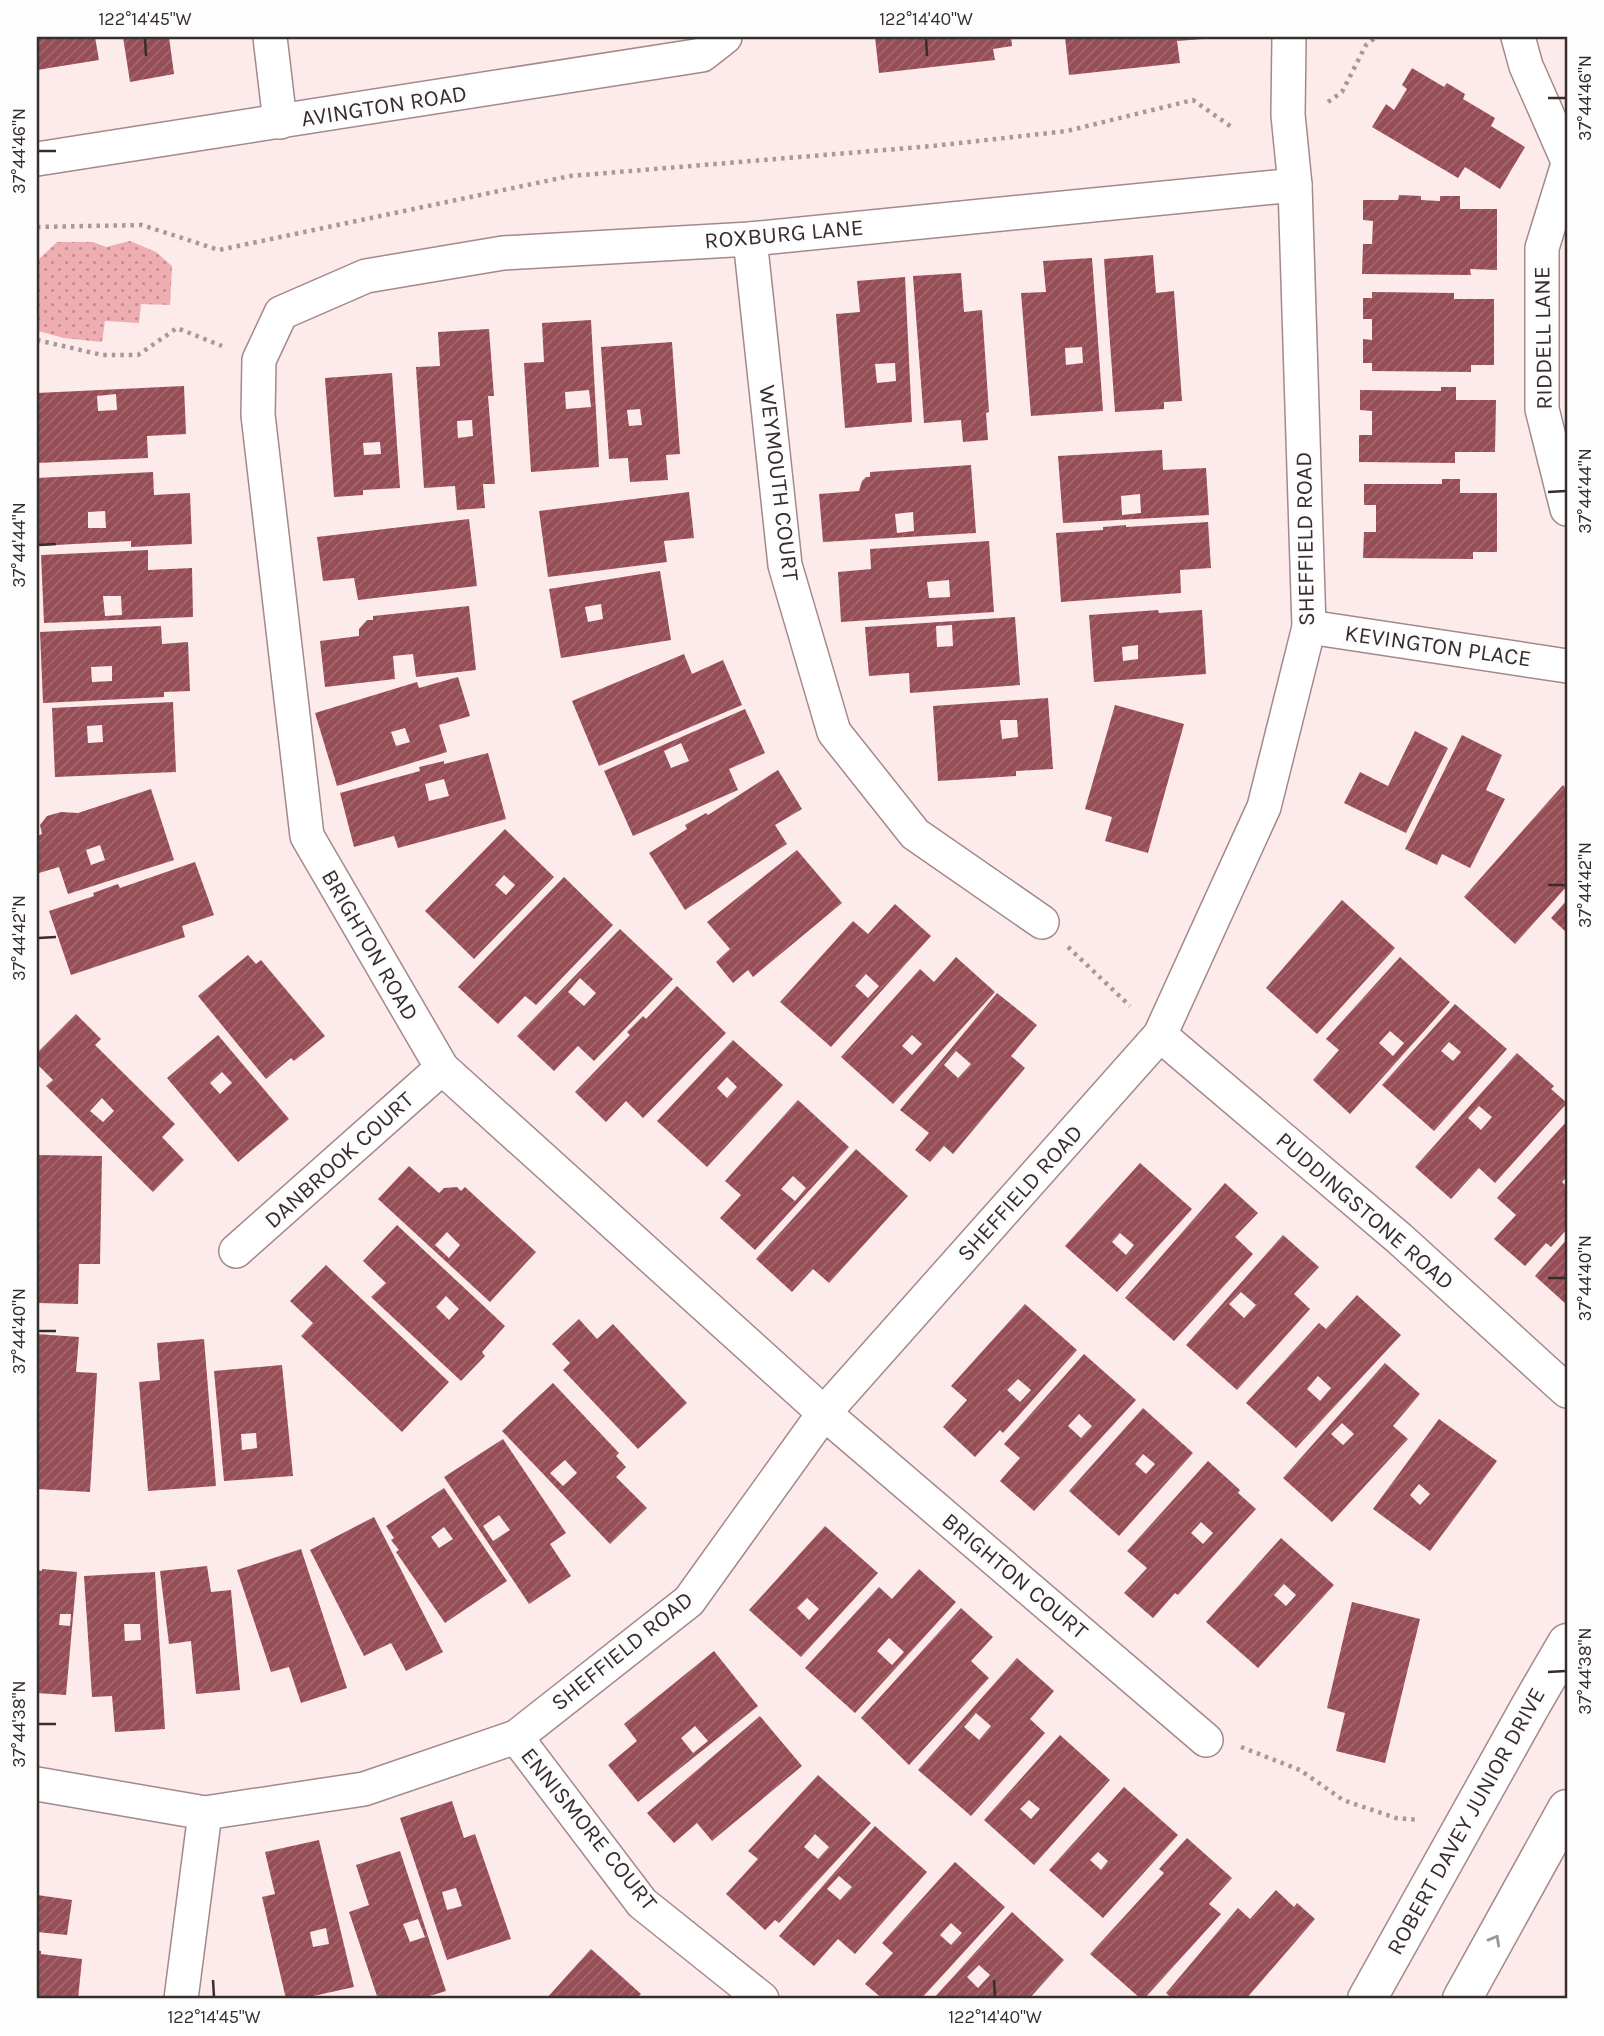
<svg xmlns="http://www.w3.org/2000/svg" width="1604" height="2036" viewBox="0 0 1604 2036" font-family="Karla,sans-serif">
	<defs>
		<pattern id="green-dots" width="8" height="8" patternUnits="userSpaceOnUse" patternTransform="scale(1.75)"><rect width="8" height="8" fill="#eeadb1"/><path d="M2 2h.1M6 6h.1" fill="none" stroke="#c28d90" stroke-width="1.8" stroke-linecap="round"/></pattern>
		<pattern id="building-hatch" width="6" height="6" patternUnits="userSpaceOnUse" patternTransform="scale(1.75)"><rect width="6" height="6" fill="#964d55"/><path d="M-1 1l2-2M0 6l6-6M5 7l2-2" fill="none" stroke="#a16a70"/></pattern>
	</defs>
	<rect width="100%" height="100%" fill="#fdeaeb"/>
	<!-- green -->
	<path fill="url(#green-dots)" d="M130,241l26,11 16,14 -2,39 -29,-1 -2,19 -34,-2 -3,21 -38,-4 -26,-7 -1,-70 20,-19h36l13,5z"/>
	<!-- building -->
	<g fill="url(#building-hatch)" fill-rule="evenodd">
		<path d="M37,37h58l4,23 -62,10z"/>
		<path d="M123,37h46l5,37 -44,8z"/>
		<path d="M875,37h136l1,9 -19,3 2,11 -116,13z"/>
		<path d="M1065,37h138v2l-26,2 3,22 -111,12z"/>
		<path d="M1412,68l32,19 3,-4 18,11 -2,5 32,19 -4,8 34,21 -25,42 -35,-22 -7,11 -86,-51 14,-23 8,6 13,-21 -5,-4z"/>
		<path d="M1399,195l22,1v4l19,1v-5h20v13h37v61l-27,-1 1,6 -109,-1 1,-30h9l1,-23 -10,-1v-20h35z"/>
		<path d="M1153,255l3,38 18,-2 8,110 -18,1v7l-49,3 -11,-153z"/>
		<path d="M1092,258l11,153 -72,5 -10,-123 25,-1 -3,-31zM1082,347l1,16 -17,2 -1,-17z"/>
		<path d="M961,273l3,39 18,-2 7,102 -3,1 2,27 -25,2 -2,-22 -37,3 -11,-147z"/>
		<path d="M905,277l7,145 -67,6 -9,-114 24,-2 -3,-31zM895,363l1,18 -19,2 -2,-19z"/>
		<path d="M1372,292l82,1v6h40v66h-23v7l-99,-1v-8h-9v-24l9,1v-21h-9v-21h9z"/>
		<path d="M591,320l8,147 -68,5 -7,-109 20,-1 -2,-39zM589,390l2,17 -25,2 -1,-17z"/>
		<path d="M489,329l5,67h-6l7,88h-12l2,24 -28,2 -2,-24 -31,2 -8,-121 24,-1 -2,-34zM472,420l1,16 -15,2 -1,-17z"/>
		<path d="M672,342l8,112 -14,1 2,25 -38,2 -2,-24 -19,1 -8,-112zM640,409l2,16 -13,1 -2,-16z"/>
		<path d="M392,373l8,115 -37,2v5l-29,2 -9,-119zM380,442l1,12 -17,1 -1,-12z"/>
		<path d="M184,386l2,48 -39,2 1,22 -111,5v-70zM116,394l1,16 -19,1 -1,-15z"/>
		<path d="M1441,387h15v13h40l-1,52h-40v11l-96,-1v-27h13v-24l-12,-1v-20l81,1z"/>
		<path d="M1162,450l1,20 43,-2 3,47 -146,8 -5,-67zM1140,494l1,19 -19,2 -1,-19z"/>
		<path d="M971,465l5,68 -153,9 -4,-48 40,-3 3,-10 4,-4h4v-5zM913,512l1,19 -17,2 -2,-19z"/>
		<path d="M153,472l1,23 36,-2 2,51 -61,3v-6l-94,5v-68zM105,511l1,17h-18v-16z"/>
		<path d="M1442,479h18v14h37v59h-24v7l-110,-1 1,-26h12v-27h-12v-21h78z"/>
		<path d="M689,492l5,46 -30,3 3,21 -119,15 -9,-66z"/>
		<path d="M469,519l8,67 -119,14 -4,-22 -31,3 -6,-44z"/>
		<path d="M1208,522l3,46 -31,2 1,23 -120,9 -5,-69 47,-3v-3l23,-2v2z"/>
		<path d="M989,541l5,71 -153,10 -3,-50 33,-3 -1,-20zM949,580l1,17 -21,1 -2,-16z"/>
		<path d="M148,550v20l44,-2 1,49 -149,6 -3,-68zM103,596h18l1,19 -17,1z"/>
		<path d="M660,571l11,69 -110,18 -12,-69zM601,604l2,15 -15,3 -3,-15z"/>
		<path d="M469,606l7,64 -60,7 -3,-23 -20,2 2,23 -70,8 -5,-46 39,-5v-7l8,-9h6v-4z"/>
		<path d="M1158,610l1,3 43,-3 4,64 -112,8 -5,-67zM1138,645v14l-15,2 -1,-14z"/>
		<path d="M1015,617l5,68 -110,8 -1,-20 -40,3 -4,-49zM952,625l1,21 -16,1 -1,-21z"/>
		<path d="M161,626l1,18 26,-2 2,49 -26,1v5l-121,6 -3,-71zM112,666v15l-20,1 -1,-15z"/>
		<path d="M684,654l8,20 31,-14 19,45 -143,61 -27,-65z"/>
		<path d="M458,677l12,39 -31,9 8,27 -110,34 -22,-73 102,-31 2,6zM405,728l5,14 -14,4 -5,-14z"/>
		<path d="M1048,698l5,71 -37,2v5l-78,5 -5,-75zM1000,720h17l1,17 -16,2z"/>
		<path d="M173,702l3,70 -121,5 -3,-69zM102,725l1,17 -15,1 -1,-17z"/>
		<path d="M1115,705l69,19 -36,129 -43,-12 7,-24 -27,-8z"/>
		<path d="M745,709l20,44 -36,16 9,21 -105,46 -29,-65zM681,743l8,18 -18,7 -7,-17z"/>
		<path d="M1415,731l33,17 -42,85 -62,-30 16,-31 28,14z"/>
		<path d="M1462,735l40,20 -16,35 19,9 -35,69 -28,-14 -5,11 -32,-16z"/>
		<path d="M488,753l18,66 -108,29 -4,-12 -40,11 -14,-54 80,-22 -1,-4 25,-6v3zM444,779l5,17 -20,5 -4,-17z"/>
		<path d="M778,770l24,39 -27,16 12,19 -102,66 -36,-57 38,-24 -2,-4 21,-12 2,2z"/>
		<path d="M1563,785l4,5v96l-52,58 -51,-47z"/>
		<path d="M151,789l23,71 -106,34 -9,-27 -20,6 -2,-37 5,-2 -2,-9 7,-9 14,-4 17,1zM100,845l5,15 -14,5 -5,-15z"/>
		<path d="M505,829l49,48 -80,82 -49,-48zM504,875l11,10 -9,10 -11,-10z"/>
		<path d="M797,850l45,53 -89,74 -5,-7 -15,13 -17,-21 14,-13 -23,-27z"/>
		<path d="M195,862l19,53 -32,11 3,11 -114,38 -22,-64 45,-15 -1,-3 25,-9 2,4z"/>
		<path d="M564,877l49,48 -77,80 -11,-9 -27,28 -40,-37z"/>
		<path d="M1342,900l53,48 -78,86 -51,-46z"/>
		<path d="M1567,900v33l-16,-15z"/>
		<path d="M895,904l36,32 -100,111 -51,-45 73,-81 15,13zM866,974l13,12 -11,12 -13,-12z"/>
		<path d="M620,929l53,50 -79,82 -16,-15 -24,25 -37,-35zM580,978l16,15 -12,13 -16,-14z"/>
		<path d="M248,955l8,9 5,-4 64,76 -31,25 -3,-3 -25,21 -68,-83z"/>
		<path d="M956,957l39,35 -102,112 -52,-47 79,-88 14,13zM912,1035l10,9 -10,11 -10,-9z"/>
		<path d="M1400,957l50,45 -100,112 -37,-34 26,-30 -13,-11zM1390,1031l14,12 -11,13 -14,-13z"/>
		<path d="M677,986l49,47 -83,85 -17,-17 -20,21 -31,-30 55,-57 -3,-3 16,-16 3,3z"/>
		<path d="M997,993l40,32 -26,31 14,12 -72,86 -9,-8 -14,16 -15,-12 14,-17 -29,-23zM956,1051l15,13 -13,14 -14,-13z"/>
		<path d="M1455,1004l52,45 -73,82 -52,-46zM1449,1042l12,10 -8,9 -12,-10z"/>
		<path d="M76,1014l25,25 -6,6 80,79 -13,13 22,23 -31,32 -107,-106 7,-6 -16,-16v-11zM102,1098l12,13 -11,11 -13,-11z"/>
		<path d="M218,1035l71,84 -51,43 -71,-84zM222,1072l10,11 -12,11 -10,-11z"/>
		<path d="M733,1040l50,45 -76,82 -50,-46zM727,1077l10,10 -10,11 -10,-10z"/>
		<path d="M1517,1053l37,33 -3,3 16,14 -72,80 -16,-15 -28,31 -36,-32zM1479,1106l13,11 -11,13 -13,-12z"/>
		<path d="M798,1100l51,47 -94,103 -35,-32 21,-23 -16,-14zM793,1176l13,12 -11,13 -14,-12z"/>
		<path d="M1567,1121v55l-5,6 5,5v42l-16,18 -5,-4 -21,23 -31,-27 22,-24 -19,-17z"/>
		<path d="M856,1149l52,47 -79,87 -16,-14 -21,23 -36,-33z"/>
		<path d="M37,1155l65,1 -2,108h-21l-1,40 -41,-1z"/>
		<path d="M1140,1163l52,46 -75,83 -52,-46zM1120,1233l14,12 -8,10 -14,-13z"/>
		<path d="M409,1166l30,27 5,-5 13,-1 4,4 4,-4 71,65 -46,50 -112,-103zM447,1232l13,13 -11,13 -14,-13z"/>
		<path d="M1225,1183l33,30 -23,24 18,17 -79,87 -49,-43z"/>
		<path d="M397,1225l108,101 -23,26 3,4 -24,25 -90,-84 15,-14 -23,-22zM446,1296l13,13 -10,11 -13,-13z"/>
		<path d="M1283,1235l36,32 -25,27 16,15 -73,81 -51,-45zM1241,1292l15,13 -12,13 -15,-14z"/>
		<path d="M1567,1239v66l-32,-29z"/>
		<path d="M326,1265l123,117 -47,50 -101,-96 12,-13 -23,-22z"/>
		<path d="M1357,1295l44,40 -105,113 -50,-45 73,-80 7,6zM1318,1376l13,12 -11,13 -13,-12z"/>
		<path d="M1025,1304l52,46 -74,83 -3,-3 -25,27 -32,-30 24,-27 -16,-14zM1018,1379l13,11 -11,12 -13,-12z"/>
		<path d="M579,1319l18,20 16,-15 74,79 -49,46 -75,-79 7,-7 -18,-19z"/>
		<path d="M37,1334l42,3 -3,35 21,1 -7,119 -53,-3z"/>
		<path d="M204,1339l12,147 -68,5 -9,-109 21,-2 -3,-37z"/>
		<path d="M1084,1354l52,46 -102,111 -34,-30 20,-23 -16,-14zM1079,1414l13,12 -11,12 -13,-12z"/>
		<path d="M1385,1363l35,31 -27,32 15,13 -76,83 -49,-44zM1342,1423l12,11 -11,11 -12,-11z"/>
		<path d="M282,1365l11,111 -69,5 -10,-110zM256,1433l1,15 -15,2 -1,-16z"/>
		<path d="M553,1383l66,70 -3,3 10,11 -10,10 31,31 -37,36 -108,-113zM565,1460l12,13 -14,13 -13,-13z"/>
		<path d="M1143,1408l50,45 -74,83 -50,-45zM1143,1454l12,10 -9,10 -11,-10z"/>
		<path d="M1439,1419l58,42 -67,90 -57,-42zM1419,1484l11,10 -10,11 -10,-10z"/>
		<path d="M503,1439l63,94 -16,11 21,32 -42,28 -85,-127zM499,1515l11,15 -17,11 -10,-15z"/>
		<path d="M1208,1461l32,29 -2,3 18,16 -78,86 -3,-2 -22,25 -29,-25 23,-25 -20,-17zM1201,1522l12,11 -10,11 -12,-11z"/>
		<path d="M444,1488l63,93 -62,42 -49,-71 3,-2 -8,-10 3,-2 -8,-12zM444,1527l9,12 -14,9 -8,-11z"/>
		<path d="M374,1517l69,135 -37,19 -15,-28 -27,13 -54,-106z"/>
		<path d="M825,1526l53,47 -77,84 -52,-47zM807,1598l12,11 -10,11 -12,-12z"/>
		<path d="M1281,1538l53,47 -76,83 -52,-46zM1284,1584l12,11 -10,11 -12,-11z"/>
		<path d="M301,1549l46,139 -46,15 -12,-36 -18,5 -34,-102z"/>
		<path d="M207,1566l4,26 20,-2 9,100 -44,4 -5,-53 -22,3 -9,-73z"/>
		<path d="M42,1569l35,3 -11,123 -29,-2v-123l5,1zM60,1614h11l-1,12 -11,-1z"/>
		<path d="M919,1569l37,33 -101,111 -50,-45 74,-81 13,12zM889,1638l15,14 -12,13 -15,-14z"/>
		<path d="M155,1572l10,157 -50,3 -3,-36 -20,1 -8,-121zM124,1624h16l1,16 -16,1z"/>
		<path d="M1352,1602l68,17 -35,144 -49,-12 9,-38 -18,-5z"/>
		<path d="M961,1608l32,29 -22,24 18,17 -80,87 -48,-47z"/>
		<path d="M714,1651l44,55 -120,96 -30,-37 29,-24 -13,-17zM695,1726l13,15 -15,12 -12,-15z"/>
		<path d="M1017,1658l37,33 -24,28 15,14 -74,83 -53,-46zM976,1713l15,13 -12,14 -15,-13z"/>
		<path d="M760,1716l42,50 -90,75 -15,-18 -23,20 -27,-30z"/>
		<path d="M1060,1735l50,45 -76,85 -50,-45zM1029,1800l11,9 -9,10 -11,-10z"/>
		<path d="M818,1775l53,48 -92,100 -4,-3 -10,10 -39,-36 32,-35 -10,-8zM815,1834l14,13 -11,12 -14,-12z"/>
		<path d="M1124,1787l54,48 -75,83 -54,-48zM1098,1852l10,9 -7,9 -11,-10z"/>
		<path d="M452,1801l12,37 11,-4 36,105 -64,21 -47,-142zM456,1888l6,18 -15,4 -5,-18z"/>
		<path d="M875,1826l52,46 -72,82 -17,-15 -24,27 -35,-30zM839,1876l13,11 -12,13 -13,-11z"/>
		<path d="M1187,1838l45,40 -23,26 12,10 -77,85h-3l-51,-45 74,-81 -5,-4z"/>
		<path d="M319,1840l35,147 -54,12h-14l-24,-102 13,-3 -10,-42zM326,1928l3,16 -16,3 -3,-15z"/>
		<path d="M400,1851l46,140 -26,8h-42l-29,-87 20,-7 -13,-40zM418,1919l7,18 -15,5 -7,-18z"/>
		<path d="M955,1862l50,45 -84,92h-38l-18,-15 28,-31 -11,-10zM951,1923l11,10 -11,12 -11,-10z"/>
		<path d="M1276,1890l18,17 3,-4 18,16 -69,80h-73l-7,-6 72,-85 12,11z"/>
		<path d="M37,1895l35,5 -5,35 -30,-3z"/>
		<path d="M1012,1912l52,48 -35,39h-96zM979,1965l11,10 -12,13 -11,-11z"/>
		<path d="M591,1949l50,45 -5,5h-90z"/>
		<path d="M37,1950l4,1v3l41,5 -4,40h-41z"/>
	</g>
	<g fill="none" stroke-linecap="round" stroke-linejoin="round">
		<!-- minor casing -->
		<g stroke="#a4898a" stroke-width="36">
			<g id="minor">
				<path d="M270,37l10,85"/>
				<path d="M1518,37l8,29 41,93"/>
				<path d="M37,159l665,-104 23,-18"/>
				<path d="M1567,167l-25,81v161l25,100"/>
				<path d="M750,239l35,326 49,167 81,102 127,88"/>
				<path d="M1309,627l258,39"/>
				<path d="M1160,1035l240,204 167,152"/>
				<path d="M236,1251l206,-183"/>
				<path d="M516,1737l126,166 120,96"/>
				<path d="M1206,1740l-382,-327 -382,-345 -135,-232 -49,-421 1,-55 22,-47 85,-37 137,-23 247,-14 545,-54"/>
				<path d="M37,1784l168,29 159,-24 152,-52 173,-136 135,-188 336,-378 104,-228 45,-180 -14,-442 -7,-70 1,-78"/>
				<path d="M181,1999l24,-186"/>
			</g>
		</g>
		<!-- secondary casing -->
		<g stroke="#a4898a" stroke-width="41">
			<g id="secondary">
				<path d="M1367,1999l164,-294 36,-62"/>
				<path d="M1462,1999l105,-190"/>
			</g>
		</g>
		<!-- path -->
		<g stroke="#a89899" stroke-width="4.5" stroke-dasharray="3.5 5" stroke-linecap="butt">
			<path d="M1328,102l14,-10 24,-47 10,-8"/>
			<path d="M37,227l105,-2 77,25 351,-74 363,-30 134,-15 126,-31 40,28"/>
			<path d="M37,340l65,15h36l39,-27 45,18"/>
			<path d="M1068,947l62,59"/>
			<path d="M1241,1747l59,23 43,30 53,18 23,2"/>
		</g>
		<!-- minor -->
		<use href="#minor" stroke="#fff" stroke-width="33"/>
		<!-- secondary -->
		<use href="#secondary" stroke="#fff" stroke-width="38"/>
	</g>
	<!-- one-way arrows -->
	<defs><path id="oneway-chevron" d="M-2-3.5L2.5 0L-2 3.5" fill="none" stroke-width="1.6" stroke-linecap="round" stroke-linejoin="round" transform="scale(1.75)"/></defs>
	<use stroke="#9c9696" href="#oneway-chevron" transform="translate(1495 1940) rotate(-61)"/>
	<!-- ticks -->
	<path fill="none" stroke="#382d2d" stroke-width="2.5" d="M145,38l1,18M926,38l1,18M1548,98h18M38,151h18M1548,492l18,-1M38,545l18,-1M1548,885h18M38,938l18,-1M1548,1278h18M38,1331h18M1548,1672l18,-1M38,1724h18M213,1980l1,17M994,1980l1,17"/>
	<g text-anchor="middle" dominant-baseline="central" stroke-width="7" stroke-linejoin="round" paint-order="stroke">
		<!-- street labels -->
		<g font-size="23" fill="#382d2d" stroke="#fdfdfd">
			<text transform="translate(384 106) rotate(-9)">AVINGTON ROAD</text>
			<text transform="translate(784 234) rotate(-5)">ROXBURG LANE</text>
			<text transform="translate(1543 338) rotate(-91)">RIDDELL LANE</text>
			<text transform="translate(779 483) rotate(83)">WEYMOUTH COURT</text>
			<text transform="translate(1305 539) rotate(-91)">SHEFFIELD ROAD</text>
			<text transform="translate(1438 646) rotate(8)">KEVINGTON PLACE</text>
			<text transform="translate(370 945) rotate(60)">BRIGHTON ROAD</text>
			<text transform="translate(339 1160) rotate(-42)">DANBROOK COURT</text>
			<text transform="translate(1020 1193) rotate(-48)">SHEFFIELD ROAD</text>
			<text transform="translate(1365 1211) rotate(41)">PUDDINGSTONE ROAD</text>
			<text transform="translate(1015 1576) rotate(40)">BRIGHTON COURT</text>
			<text transform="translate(622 1651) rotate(-39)">SHEFFIELD ROAD</text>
			<text transform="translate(1466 1821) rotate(-61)">ROBERT DAVEY JUNIOR DRIVE</text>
			<text transform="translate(589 1829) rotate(51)">ENNISMORE COURT</text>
		</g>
	</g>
	<!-- border -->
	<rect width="1604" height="2036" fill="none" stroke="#fdfdfd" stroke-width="77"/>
	<rect x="38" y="38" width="1528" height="1959" fill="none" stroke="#382d2d" stroke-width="2.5"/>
	<g font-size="18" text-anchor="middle" fill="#382d2d">
		<text x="145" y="25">122°14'45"W</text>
		<text x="926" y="25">122°14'40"W</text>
		<text transform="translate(1585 98) rotate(-90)" y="6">37°44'46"N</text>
		<text transform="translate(19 151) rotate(-90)" y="6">37°44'46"N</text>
		<text transform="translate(1585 491) rotate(-90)" y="6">37°44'44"N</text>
		<text transform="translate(19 545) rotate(-90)" y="6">37°44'44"N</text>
		<text transform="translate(1585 885) rotate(-90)" y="6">37°44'42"N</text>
		<text transform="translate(19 938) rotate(-90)" y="6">37°44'42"N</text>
		<text transform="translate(1585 1278) rotate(-90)" y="6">37°44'40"N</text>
		<text transform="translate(19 1331) rotate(-90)" y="6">37°44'40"N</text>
		<text transform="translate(1585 1671) rotate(-90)" y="6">37°44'38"N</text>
		<text transform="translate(19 1724) rotate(-90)" y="6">37°44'38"N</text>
		<text x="214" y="2023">122°14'45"W</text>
		<text x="995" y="2023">122°14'40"W</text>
	</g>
</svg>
